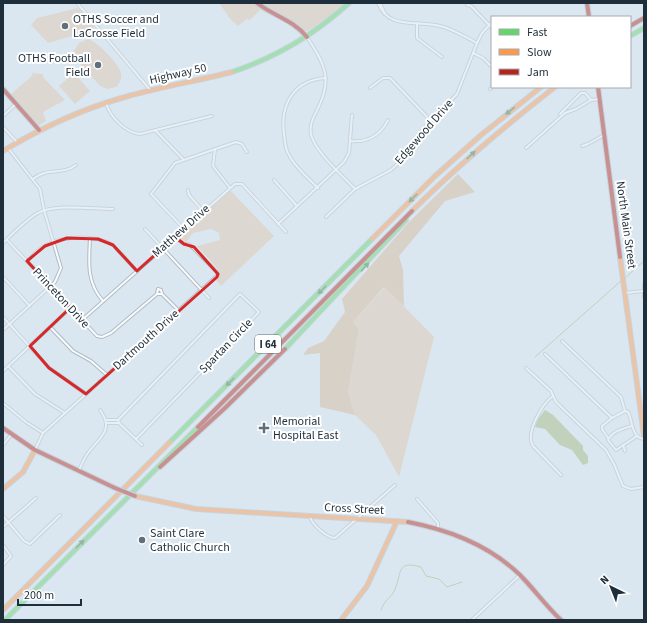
<svg xmlns="http://www.w3.org/2000/svg" width="647" height="623" viewBox="0 0 647 623" font-family="'Source Sans 3',sans-serif">
	<rect width="100%" height="100%" fill="#dae7f1"/>
	<!-- green -->
	<g fill="#e1c4ab">
		<path d="M219,3h127l-19,17 -27,15c-8,-16 -25,-17 -40,-25l-10,10 -3,-1 -9,7 -7,-6z"/>
		<path d="M78,8l16,18 -1,4 -45,13 -17,-18 6,-7z"/>
		<path d="M88,39c9,2 31,25 33,34 1,5 -1,10 -5,14l-9,2 -7,-3 -28,-32 7,-11z"/>
		<path d="M33,73l10,1v3l22,23 -22,12 3,9 -8,5 -27,-32 22,-19 -2,-1z"/>
		<path d="M74,73l16,18 -15,13 -16,-18z"/>
		<path d="M230,190l44,46 -53,50 -5,-6 3,-6 -1,-5 -21,-23 23,-6 -1,-7 -8,-4 -18,4 -7,9 -7,-4 1,-4z"/>
		<path d="M385,287l49,50 -35,140 -23,-42 -21,-20 -7,-23 11,-63 -6,-7z"/>
	</g>
	<!-- forest -->
	<path fill="#d6b697" d="M458,174l17,18 -30,9 -46,55 4,14 1,36 -20,-19 -31,35 6,7 -11,63 7,23 -35,-8v-54l-17,2 5,-7 16,-7 21,-29 -3,-13 66,-76z"/>
	<!-- water -->
	<path fill="#a2b57b" d="M545,410l8,5 30,31v4l5,6v7l-5,2 -11,-15 -12,-5 -15,-16 -10,-2 3,-8z"/>
	<g fill="none" stroke-linecap="round" stroke-linejoin="round">
		<!-- stream -->
		<g stroke="#a2b57b" stroke-width="1">
			<path d="M625,278l19,-17"/>
			<path d="M535,357l86,-76"/>
			<path d="M381,610c4,-12 11,-12 14,-21 7,-16 1,-29 26,-22l5,9 13,3 8,8 15,-5"/>
		</g>
		<!-- street casing -->
		<g stroke="#aebcc6" stroke-width="4">
			<g id="street">
				<path d="M77,3l74,88"/>
				<path d="M378,3c10,27 40,17 62,23 13,3 25,11 37,17"/>
				<path d="M380,3l5,11"/>
				<path d="M467,5l4,1 21,22"/>
				<path d="M417,23v15l25,19"/>
				<path d="M307,37c17,26 26,41 11,71 -4,8 -9,17 -7,26 3,17 33,43 44,55"/>
				<path d="M473,53l10,5 9,9"/>
				<path d="M370,88l13,-10h7l41,43"/>
				<path d="M490,89l2,-2"/>
				<path d="M106,103c4,14 20,30 34,31l72,-18"/>
				<path d="M560,114l21,-21h4l6,7 8,-1"/>
				<path d="M3,116l13,-12"/>
				<path d="M3,127l14,15"/>
				<path d="M155,130l28,29"/>
				<path d="M350,141c17,2 31,-6 38,-21"/>
				<path d="M582,146l6,-2 16,-9"/>
				<path d="M526,148l39,-35 11,-4 15,-9"/>
				<path d="M215,149l-2,17 17,22"/>
				<path d="M33,179c14,-12 31,-4 43,-14"/>
				<path d="M274,180l23,26"/>
				<path d="M318,188c-10,-10 -23,-21 -29,-33 -4,-6 -4,-14 -5,-21 -4,-30 10,-54 42,-56"/>
				<path d="M188,190l1,5 14,16"/>
				<path d="M326,217l29,-28 36,-19 13,-12 12,-21 41,-43 20,-51 5,-10 10,-11"/>
				<path d="M278,224l66,-62 5,-9 3,-38"/>
				<path d="M145,229l64,69"/>
				<path d="M184,229l-33,-35 24,-31 61,-21 6,2 5,8"/>
				<path d="M90,238c-1,23 -4,44 13,63"/>
				<path d="M7,240l90,96 5,1 9,-4 46,-39h5l17,17"/>
				<path d="M3,243c10,-10 21,-21 33,-29 18,-11 56,-5 77,-5"/>
				<path d="M27,261c6,-6 11,-12 19,-16 18,-9 49,-11 67,0l24,26"/>
				<path d="M3,277l27,29"/>
				<path d="M644,284v13"/>
				<path d="M625,293l18,-2"/>
				<path d="M157,294l1,-5 3,1 1,4"/>
				<path d="M3,317l46,51 37,26"/>
				<path d="M82,320l153,-136h7l44,48"/>
				<path d="M50,327l23,24 18,10 16,14"/>
				<path d="M3,330l52,-48 6,-14 -17,-58 -4,-21 -32,-41"/>
				<path d="M562,341l59,56 4,14 3,1c5,9 3,25 16,27"/>
				<path d="M545,354l67,64 13,-7"/>
				<path d="M8,366l27,28 30,19"/>
				<path d="M526,368l25,23 5,11 50,48 8,14 9,22 8,3 13,-2"/>
				<path d="M3,371l67,-63"/>
				<path d="M553,396c-11,8 -28,37 -20,50l28,29"/>
				<path d="M3,403l23,19 17,11"/>
				<path d="M106,420h12l122,-126 19,18 -123,127"/>
				<path d="M118,420l1,3 23,22"/>
				<path d="M107,423h12"/>
				<path d="M632,426c-8,2 -21,6 -24,14l8,10 21,-14"/>
				<path d="M608,438l-6,-9v-3l10,-8"/>
				<path d="M3,445l8,-10"/>
				<path d="M623,445l2,6"/>
				<path d="M35,450l8,-17 175,-158 -1,-3 -28,-28h-5l-9,-7"/>
				<path d="M79,470c3,-6 5,-12 9,-17 11,-15 27,-23 12,-43"/>
				<path d="M417,499l21,24v5"/>
				<path d="M3,516l21,25 6,3 30,-29"/>
				<path d="M310,516c1,8 17,22 25,22l60,-53"/>
				<path d="M3,527l33,-29"/>
				<path d="M3,545l8,11 -8,9"/>
				<path d="M472,620l48,-45"/>
			</g>
		</g>
		<!-- fast casing -->
		<g stroke="#aebcc6" stroke-width="6">
			<g id="fast">
				<path d="M630,36l14,-8"/>
				<path d="M232,72c45,-15 82,-37 117,-69"/>
				<path d="M285,349l121,-129"/>
				<path d="M170,442l202,-203"/>
				<path d="M5,620l193,-193"/>
			</g>
		</g>
		<!-- slow casing -->
		<g stroke="#aebcc6" stroke-width="6">
			<g id="slow">
				<path d="M3,151c38,-23 79,-42 122,-54 35,-10 71,-16 107,-25"/>
				<path d="M412,211c45,-45 93,-85 143,-124"/>
				<path d="M372,239l62,-62 47,-42 60,-48"/>
				<path d="M620,257l24,179"/>
				<path d="M3,489l20,-17 12,-22"/>
				<path d="M135,496l61,13 212,13"/>
				<path d="M3,610l167,-168"/>
				<path d="M341,620l26,-34 30,-65"/>
			</g>
		</g>
		<!-- jam casing -->
		<g stroke="#aebcc6" stroke-width="6">
			<g id="jam">
				<path d="M257,3c17,13 36,17 50,34"/>
				<path d="M587,3l2,14"/>
				<path d="M630,26l14,-8"/>
				<path d="M598,87l22,170"/>
				<path d="M3,89l36,41"/>
				<path d="M198,427l214,-216"/>
				<path d="M3,428l32,22 80,38"/>
				<path d="M160,467l65,-59 60,-59"/>
				<path d="M408,522c42,8 81,23 112,53 14,14 26,31 41,45"/>
			</g>
		</g>
		<!-- street -->
		<use href="#street" stroke="#f9fbfd" stroke-width="2"/>
		<!-- fast -->
		<use href="#fast" stroke="#63d668" stroke-width="4"/>
		<!-- slow -->
		<use href="#slow" stroke="#ff974d" stroke-width="4"/>
		<!-- jam -->
		<use href="#jam" stroke="#b3261e" stroke-width="4"/>
		<!-- jam-bridge casing -->
		<g stroke="#aebcc6" stroke-width="6" stroke-linecap="butt">
			<path id="jam-bridge" d="M115,488l20,8"/>
		</g>
		<!-- jam-bridge -->
		<use href="#jam-bridge" stroke="#b3261e" stroke-width="4"/>
	</g>
	<!-- one-way arrows -->
	<defs><path id="oneway-solid" d="M-6-.8H1V-3.2L6.5 0L1 3.2V.8H-6Z"/></defs>
	<g fill="#3d7a4f">
		<use href="#oneway-solid" transform="translate(510 111) rotate(141)"/>
		<use href="#oneway-solid" transform="translate(471 155) rotate(-42)"/>
		<use href="#oneway-solid" transform="translate(413 198) rotate(135)"/>
		<use href="#oneway-solid" transform="translate(365 267) rotate(-48)"/>
		<use href="#oneway-solid" transform="translate(322 290) rotate(135)"/>
		<use href="#oneway-solid" transform="translate(230 382) rotate(135)"/>
		<use href="#oneway-solid" transform="translate(80 544) rotate(-45)"/>
	</g>
	<!-- marked area -->
	<path d="M0 0H647V623H0ZM175,237l9,7 10,3 24,27 -1,3 -131,117 -37,-26 -19,-22 40,-38 -43,-47 18,-15 22,-8 31,1 15,6 24,26z" fill="#dae7f1" fill-opacity=".55" fill-rule="evenodd"/>
	<path fill="none" stroke="#d62828" stroke-width="3" stroke-linejoin="round" d="M175,237l9,7 10,3 24,27 -1,3 -131,117 -37,-26 -19,-22 40,-38 -43,-47 18,-15 22,-8 31,1 15,6 24,26z"/>
	<!-- markers -->
	<g fill="#606f7a" stroke="#fff" stroke-width="1.5">
		<circle cx="65" cy="26" r="4"/>
		<circle cx="98" cy="65" r="4"/>
		<path d="M262 422h4v4h4v4h-4v4h-4v-4h-4v-4h4z"/>
		<circle cx="142" cy="540" r="4"/>
	</g>
	<g text-anchor="middle" dominant-baseline="central" stroke-width="4" stroke-linejoin="round" paint-order="stroke">
		<!-- shield labels -->
		<rect fill="#fff" stroke="#626d75" stroke-width="1" x="255" y="335" width="26" height="18" rx="3"/>
		<g font-size="11" font-weight="bold" fill="#1e2e3a">
			<text x="268" y="344">I 64</text>
		</g>
		<!-- poi labels -->
		<g font-size="12" fill="#1e2e3a" stroke="#fff" text-anchor="start">
			<text x="73" y="19">OTHS Soccer and<tspan x="73" dy="14">LaCrosse Field</tspan></text>
			<text x="90" y="58" text-anchor="end">OTHS Football<tspan x="90" dy="14">Field</tspan></text>
			<text x="273" y="421">Memorial<tspan x="273" dy="14">Hospital East</tspan></text>
			<text x="150" y="533">Saint Clare<tspan x="150" dy="14">Catholic Church</tspan></text>
		</g>
		<!-- street labels -->
		<g font-size="12" fill="#1e2e3a" stroke="#fff">
			<text transform="translate(178 74) rotate(-13)">Highway 50</text>
			<text transform="translate(424 132) rotate(-49)">Edgewood Drive</text>
			<text transform="translate(626 225) rotate(82)">North Main Street</text>
			<text transform="translate(181 231) rotate(-42)">Matthew Drive</text>
			<text transform="translate(61 298) rotate(47)">Princeton Drive</text>
			<text transform="translate(146 340) rotate(-42)">Dartmouth Drive</text>
			<text transform="translate(226 346) rotate(-46)">Spartan Circle</text>
			<text transform="translate(354 509) rotate(3)">Cross Street</text>
		</g>
	</g>
	<!-- border -->
	<rect width="647" height="623" fill="none" stroke="#1e2e3a" stroke-width="8"/>
	<!-- legend -->
	<rect x="491" y="16" width="140" height="72" fill="#ffffff" stroke="#a5abb0"/>
	<rect x="499" y="29" width="20" height="6" fill="#63d668" stroke="#a5abb0"/>
	<text x="527" y="36" font-size="12" fill="#1e2e3a">Fast</text>
	<rect x="499" y="49" width="20" height="6" fill="#ff974d" stroke="#a5abb0"/>
	<text x="527" y="56" font-size="12" fill="#1e2e3a">Slow</text>
	<rect x="499" y="69" width="20" height="6" fill="#b3261e" stroke="#a5abb0"/>
	<text x="527" y="76" font-size="12" fill="#1e2e3a">Jam</text>
	<!-- north arrow -->
	<g transform="translate(611 587) rotate(317)" stroke="#ffffff" stroke-width="3" paint-order="stroke">
	<path d="M0-3L7 15L0 10L-7 15Z" fill="#1e2e3a"/>
	<text y="-6" font-size="11" font-weight="bold" text-anchor="middle" fill="#1e2e3a">N</text>
	</g>
	<!-- scale -->
	<path d="M18 599v6h63v-6" fill="none" stroke="#1e2e3a" stroke-width="2"/>
	<text x="24" y="599" font-size="12" fill="#1e2e3a" stroke="#ffffff" stroke-width="3" paint-order="stroke">200 m</text>
</svg>
